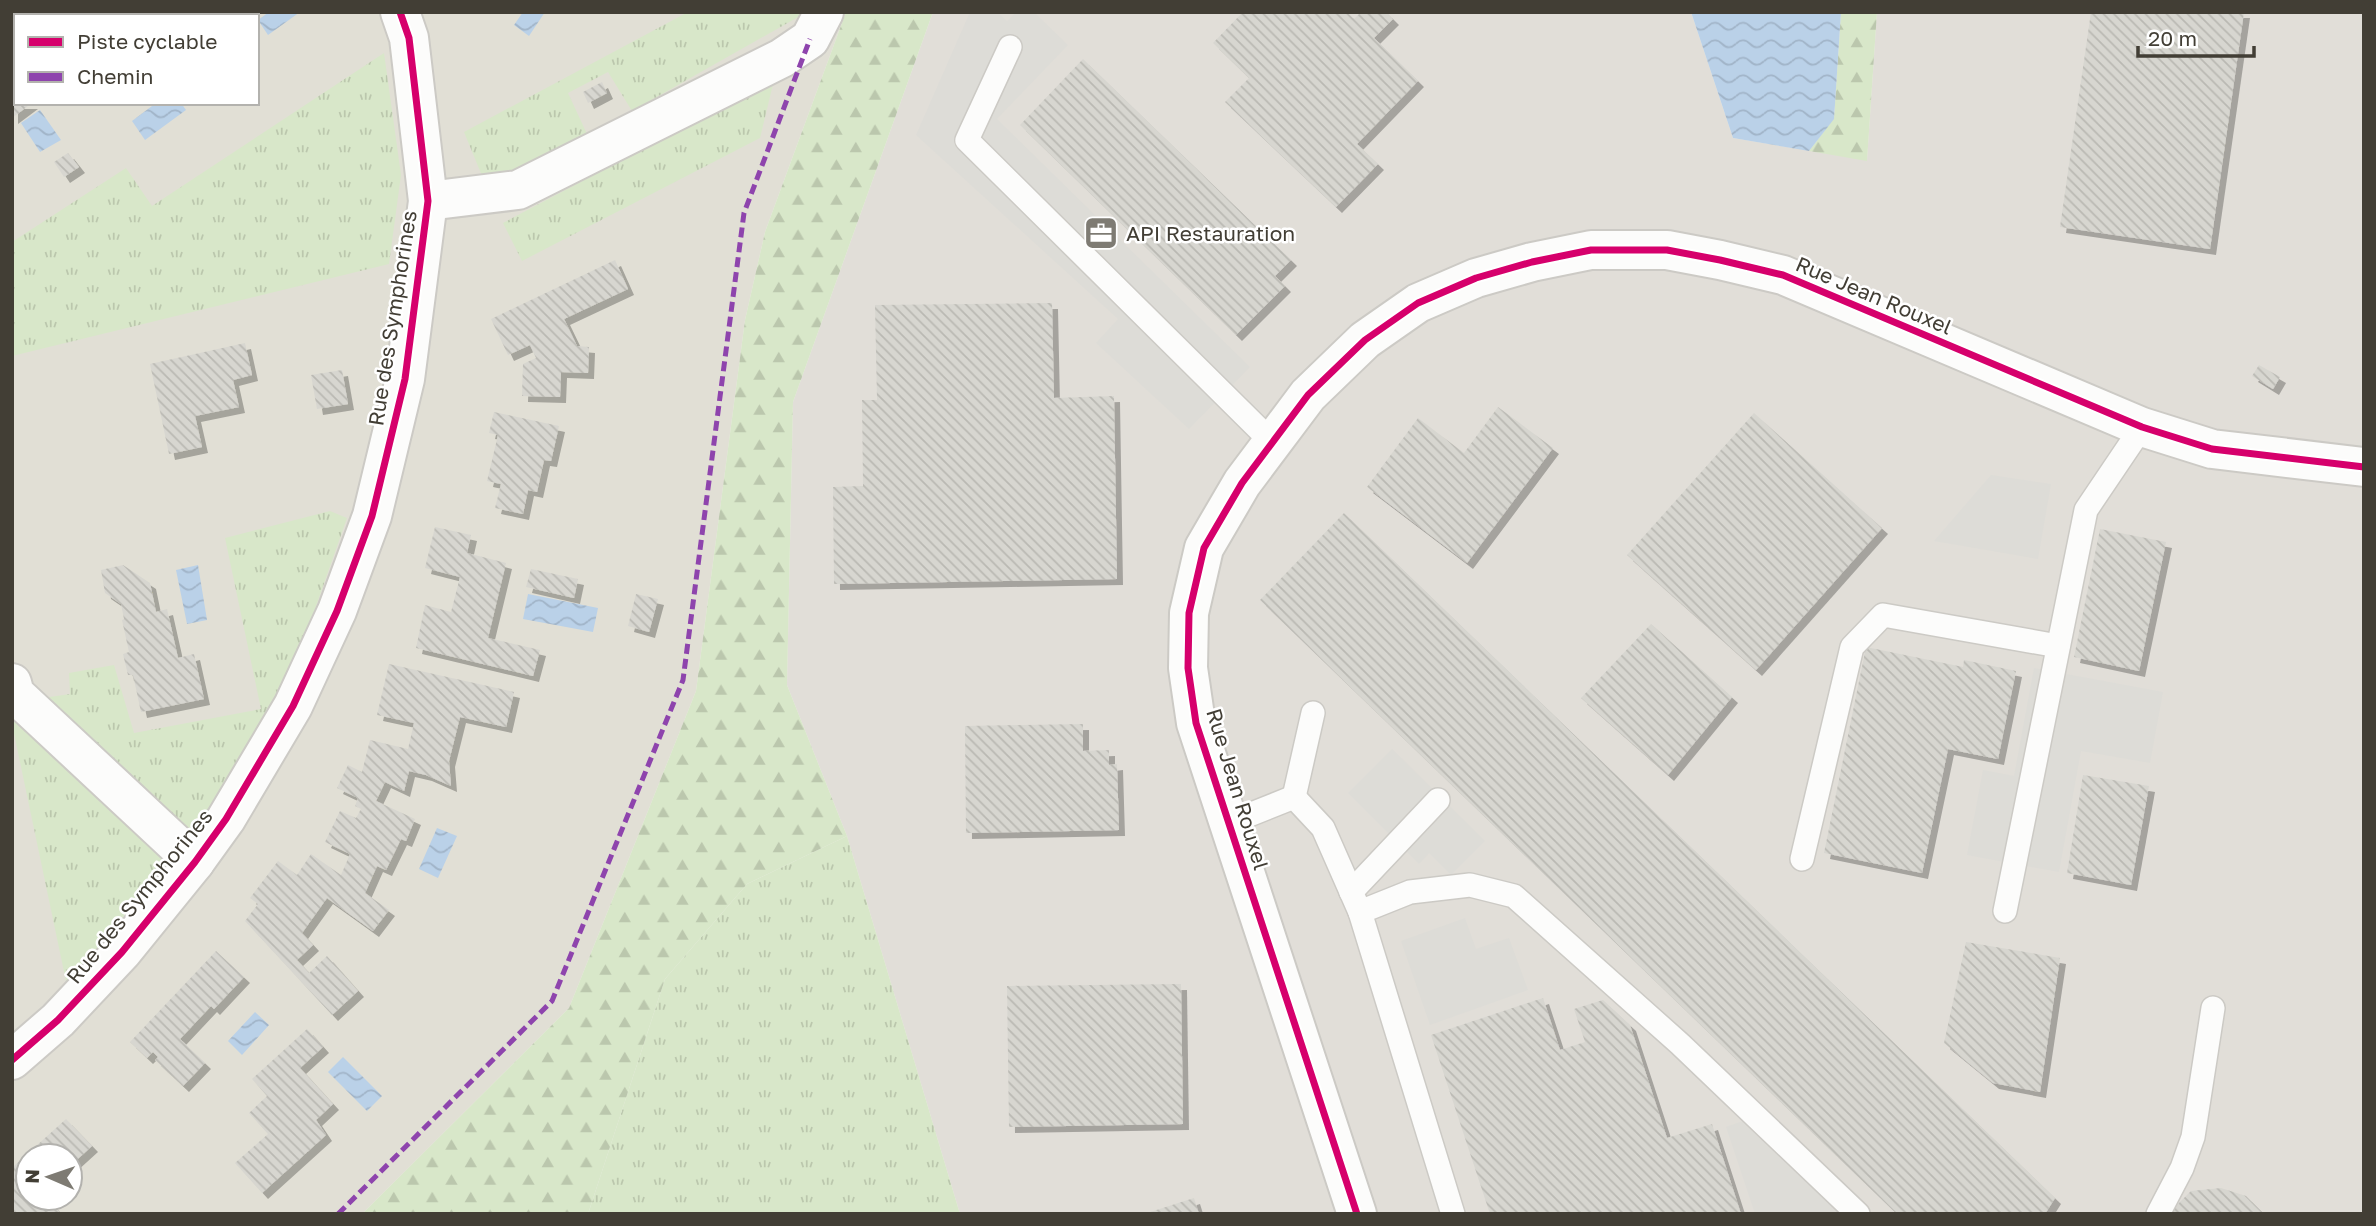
<svg xmlns="http://www.w3.org/2000/svg" width="2376" height="1226" viewBox="0 0 2376 1226" font-family="'Golos Text',sans-serif">
	<defs>
		<pattern id="grass-tufts" width="24" height="20" patternUnits="userSpaceOnUse" patternTransform="scale(1.75)"><rect width="24" height="20" fill="#d8e7c9"/><path d="M3 7l-1-3M5 7V3M7 7l1-3M15 17l-1-3M17 17v-4M19 17l1-3" fill="none" stroke="#bbc7ad"/></pattern>
		<pattern id="forest-firs" width="22" height="20" patternUnits="userSpaceOnUse" patternTransform="scale(1.75)"><rect width="22" height="20" fill="#d8e7c9"/><path d="M5 1l3.5 6h-7zM16 11l3.5 6h-7z" fill="#bbc7ad"/></pattern>
		<pattern id="water-waves" width="16" height="10" patternUnits="userSpaceOnUse" patternTransform="scale(1.75)"><rect width="16" height="10" fill="#bad1e8"/><path d="M0 5q4-4 8 0t8 0" fill="none" stroke="#a1b4c8"/></pattern>
		<pattern id="building-back-hatch" width="6" height="6" patternUnits="userSpaceOnUse" patternTransform="scale(1.75)"><rect width="6" height="6" fill="#d7d6d0"/><path d="M-1 5l2 2M0 0l6 6M5-1l2 2" fill="none" stroke="#bab9b3"/></pattern>
		<filter id="shadow"><feDropShadow dx="6" dy="6" stdDeviation="0" flood-color="#0004"/></filter>
	</defs>
	<rect width="100%" height="100%" fill="#eeede7"/>
	<!-- residential -->
	<path fill="#e1dfd5" fill-rule="evenodd" d="M12,12h834l-81,220 -20,88 -49,371 -127,317 -207,206h-350zM16,16h241v87h-241zM28,1156h42v42h-42z"/>
	<!-- industrial -->
	<path fill="#e1ded8" d="M933,12h758l42,126 134,22 10,-148h487v1202h-1404l-113,-378 -60,-151 6,-283z"/>
	<!-- grass -->
	<g fill="url(#grass-tufts)">
		<path d="M688,12h113l-1,4 -168,95 -24,-39 -40,21 19,41 -100,54 -23,-56z"/>
		<path d="M384,53l17,122 -12,89 -377,92v-114l114,-74 26,38z"/>
		<path d="M774,80l-14,58 -238,123 -19,-38z"/>
		<path d="M330,511l17,7 -46,131 -63,124 -45,61 -157,-135 34,-5 -1,-21 45,-8 20,68 127,-24 -36,-171z"/>
		<path d="M12,719l159,139 -104,128 -55,-262z"/>
		<path d="M847,836l113,378h-372l77,-235 82,-95z"/>
	</g>
	<!-- forest -->
	<g fill="url(#forest-firs)">
		<path d="M846,12h87l-140,390 -6,283 60,151 -100,48 -82,95 -77,235h-226l207,-206 127,-317 49,-371 20,-88z"/>
		<path d="M1841,12h36l-10,149 -58,-10 25,-33z"/>
	</g>
	<!-- parking -->
	<g fill="#dddcd7">
		<path d="M970,12h27l10,9 9,-9h18l34,33 -71,74 253,248 -61,62 -93,-86 22,-24 -202,-184z"/>
		<path d="M1991,475l60,9 -13,75 -104,-18z"/>
		<path d="M2034,668l129,24 -13,71 -69,-12 -22,121 -92,-17 16,-85 31,6z"/>
		<path d="M1392,749l93,92 -34,34 -22,-22 -10,11 -71,-71z"/>
		<path d="M1465,918l11,31 33,-11 19,52 -98,35 -29,-84z"/>
		<path d="M1765,1113l106,101h-116l-29,-87z"/>
	</g>
	<!-- water -->
	<g fill="url(#water-waves)">
		<path d="M269,12h31l-32,23 -10,-15z"/>
		<path d="M523,12h22l-16,24 -15,-11z"/>
		<path d="M1691,12h150l-7,107 -25,32 -76,-13z"/>
		<path d="M156,103h25l5,7 -41,30 -13,-19z"/>
		<path d="M40,110l21,30 -21,12 -19,-29z"/>
		<path d="M198,565l9,55 -20,4 -11,-54z"/>
		<path d="M528,594l70,14 -5,24 -70,-13z"/>
		<path d="M437,828l20,8 -19,42 -19,-9z"/>
		<path d="M255,1012l14,13 -27,30 -14,-14z"/>
		<path d="M343,1057l39,39 -15,15 -39,-39z"/>
	</g>
	<!-- building -->
	<g fill="url(#building-back-hatch)" filter="url(#shadow)">
		<path d="M44,12h62l2,4h-69z"/>
		<path d="M197,12h42l3,4h-42z"/>
		<path d="M1243,12h104l7,7 7,-7h25l7,7 -19,19 44,43 -61,63 21,20 -42,43 -111,-105 24,-24 -36,-35z"/>
		<path d="M2091,12h153l-34,237 -150,-22z"/>
		<path d="M1083,59l208,201 -16,16 10,10 -49,49 -216,-210z"/>
		<path d="M12,77l4,5v21h16l-20,15z"/>
		<path d="M602,82l5,11 -19,10 -5,-11z"/>
		<path d="M68,153l11,14 -15,10 -10,-15z"/>
		<path d="M615,260l13,29 -64,30 13,27 12,1 -1,26 -27,-1 -1,25 -38,-1 1,-32 13,-6 -6,-13 -22,10 -17,-36z"/>
		<path d="M1052,303l2,95 60,-2 3,183 -283,5 -1,-97 30,-1 -1,-86h15l-2,-95z"/>
		<path d="M245,343l7,32 -19,5 6,27 -44,9 7,31 -33,7 -19,-90z"/>
		<path d="M2259,365l21,12 -7,12 -21,-13z"/>
		<path d="M342,370l6,34 -31,5 -6,-34z"/>
		<path d="M1498,407l55,41 -86,115 -100,-76 51,-69 46,35z"/>
		<path d="M494,412l65,14 -8,35 -7,-1 -7,32 -9,-2 -5,24 -28,-6 6,-24 -14,-3 11,-46 -9,-2z"/>
		<path d="M1754,413l128,115 -126,142 -129,-115z"/>
		<path d="M1344,513l711,685 -10,16h-148l-637,-614z"/>
		<path d="M435,527l36,8 -4,18 39,10 -18,75 52,12 -7,26 -117,-28 9,-43 26,7 9,-35 -35,-9z"/>
		<path d="M2100,529l66,13 -27,129 -65,-14z"/>
		<path d="M123,565l27,18 6,29 11,-3 11,49 16,-4 10,45 -63,13 -8,-37h-5l-5,-21 6,-2 -7,-32 2,-1 -3,-15 -16,-11 -4,-23z"/>
		<path d="M531,569l47,10 -4,19 -48,-11z"/>
		<path d="M636,594l22,5 -9,33 -21,-6z"/>
		<path d="M1651,624l81,73 -64,78 -87,-77z"/>
		<path d="M1866,647l97,20 1,-7 52,11 -18,88 -50,-10 -26,124 -98,-20z"/>
		<path d="M389,664l125,28 -8,35 -46,-10 -11,44 2,25 -25,-11 -17,-4 -5,20 -19,-9 -9,19 39,18 -9,22 -5,-2 -15,31 -9,-4 -12,27 24,17 -16,21 -46,-33 -25,35 11,12 -16,15 12,13 18,-17 31,35 -26,24 -87,-94 13,-17 -8,-6 28,-37 19,14 14,-21 30,21 9,-21 -25,-12 15,-31 16,7 5,-9 -6,-3 3,-8 -21,-10 11,-23 14,7 8,-32 38,9 6,-26 -37,-8z"/>
		<path d="M1083,724v27l26,-1v15l8,-1 2,66 -153,3 -1,-107z"/>
		<path d="M2083,775l66,11 -18,99 -64,-12z"/>
		<path d="M1966,942l94,16 -20,134 -47,-9 -49,-40z"/>
		<path d="M216,951l28,26 -30,32 -3,-3 -31,33 25,24 -22,23 -28,-26 3,-3 -5,-5 -6,6 -17,-16z"/>
		<path d="M1181,984l2,140 -174,3 -2,-141z"/>
		<path d="M1543,998l17,52 25,-8 -11,-33 29,-9 27,25 37,113 45,-14 29,90h-251l-59,-179z"/>
		<path d="M307,1029l16,18 -23,21 33,36 -17,16 10,15 -64,58 -27,-30 33,-29 -19,-21 18,-17 -15,-17z"/>
		<path d="M66,1119l26,27 -22,20v-10h-42v20l-8,7 8,8v7h19l14,16h-49v-49l2,1z"/>
		<path d="M2221,1188l25,8 18,18h-96l23,-23z"/>
		<path d="M1194,1198l5,16h-52v-1z"/>
	</g>
	<g fill="none" stroke-linecap="round" stroke-linejoin="round">
		<!-- service casing -->
		<g stroke="#cccac5" stroke-width="26">
			<g id="service">
				<path d="M1010,47l-43,93 305,302"/>
				<path d="M1294,797l19,-84"/>
				<path d="M1229,823l65,-26 29,31 37,84"/>
				<path d="M1802,859l50,-212 31,-32 175,31"/>
				<path d="M1351,892l87,-92"/>
				<path d="M2005,911l81,-401 56,-83"/>
				<path d="M1453,1214l-93,-302 50,-20 60,-7 44,11 166,148 178,170"/>
				<path d="M2158,1214l24,-46 11,-31 20,-129"/>
			</g>
		</g>
		<!-- minor casing -->
		<g stroke="#cccac5" stroke-width="42">
			<g id="minor">
				<path d="M428,201l90,-11 264,-132 28,-19 14,-27"/>
				<path d="M12,683l3,11 180,168"/>
				<path d="M12,1060l46,-40 64,-68 73,-90 31,-43 67,-113 44,-95 35,-95 33,-137 23,-178 -19,-163 -9,-26"/>
				<path d="M1357,1214l-161,-491 -8,-55 1,-55 15,-65 38,-65 66,-88 57,-55 53,-37 58,-25 56,-16 59,-12h76l53,10 63,15 359,152 70,22 152,18"/>
			</g>
		</g>
		<!-- service -->
		<use href="#service" stroke="#fcfcfb" stroke-width="23"/>
		<!-- minor -->
		<use href="#minor" stroke="#fcfcfb" stroke-width="38"/>
		<!-- quiet -->
		<path stroke="#8e44ad" stroke-width="5" stroke-dasharray="10 5" stroke-linecap="butt" d="M338,1214l214,-213 131,-321 61,-467 66,-174"/>
		<!-- cycleway casing -->
		<g stroke="#fff" stroke-width="11">
			<g id="cycleway">
				<path d="M12,1060l46,-40 64,-68 73,-90 31,-43 67,-113 44,-95 35,-95 33,-137 23,-178 -19,-163 -9,-26"/>
				<path d="M1357,1214l-161,-491 -8,-55 1,-55 15,-65 38,-65 66,-88 57,-55 53,-37 58,-25 56,-16 59,-12h76l53,10 63,15 359,152 70,22 152,18"/>
			</g>
		</g>
		<!-- cycleway -->
		<use href="#cycleway" stroke="#d6006c" stroke-width="7"/>
	</g>
	<!-- icons -->
	<defs>
		<g id="office-square" transform="scale(1.75)"><rect x="-9" y="-9" width="18" height="18" rx="4" fill="#7e7b73" stroke="#fff"/><path d="M-6-3h4V-5.5h4V-3h4V5H-6ZM-1-4.5V-3h2v-1.5ZM-6 0V1H6V0Z" fill="#fff"/></g>
	</defs>
	<g fill-rule="evenodd">
		<use href="#office-square" x="1101" y="233"/>
	</g>
	<g text-anchor="middle" dominant-baseline="central" stroke-width="5" stroke-linejoin="round" paint-order="stroke">
		<!-- poi labels -->
		<g font-size="21" fill="#423e35" stroke="#fff" text-anchor="start">
			<text x="1126" y="233">API Restauration</text>
		</g>
		<!-- street labels -->
		<g font-size="21" fill="#423e35" stroke="#fff">
			<text transform="translate(1874 295) rotate(23)">Rue Jean Rouxel</text>
			<text transform="translate(392 318) rotate(-81)">Rue des Symphorines</text>
			<text transform="translate(1238 789) rotate(73)">Rue Jean Rouxel</text>
			<text transform="translate(139 896) rotate(-51)">Rue des Symphorines</text>
		</g>
	</g>
	<!-- border -->
	<rect width="2376" height="1226" fill="none" stroke="#423e35" stroke-width="28"/>
	<!-- legend -->
	<rect x="14" y="14" width="245" height="91" fill="#ffffff" stroke="#b3b2ae" stroke-width="2"/>
	<rect x="28" y="37" width="35" height="10" fill="#d6006c" stroke="#b3b2ae" stroke-width="2"/>
	<text x="77" y="49" font-size="21" fill="#423e35">Piste cyclable</text>
	<rect x="28" y="72" width="35" height="10" fill="#8e44ad" stroke="#b3b2ae" stroke-width="2"/>
	<text x="77" y="84" font-size="21" fill="#423e35">Chemin</text>
	<!-- north arrow -->
	<g transform="translate(49 1177) rotate(272)"><circle r="33" fill="#ffffff" stroke="#b3b2ae" stroke-width="2"/>
	<path d="M0-5L12 26L0 18L-12 26Z" fill="#7e7b73"/>
	<text y="-10" font-size="19" font-weight="bold" text-anchor="middle" fill="#423e35">N</text>
	</g>
	<!-- scale -->
	<path d="M2138 46v10h116v-10" fill="none" stroke="#423e35" stroke-width="3.5"/>
	<text x="2148" y="46" font-size="21" fill="#423e35" stroke="#ffffff" stroke-width="5" paint-order="stroke">20 m</text>
</svg>
